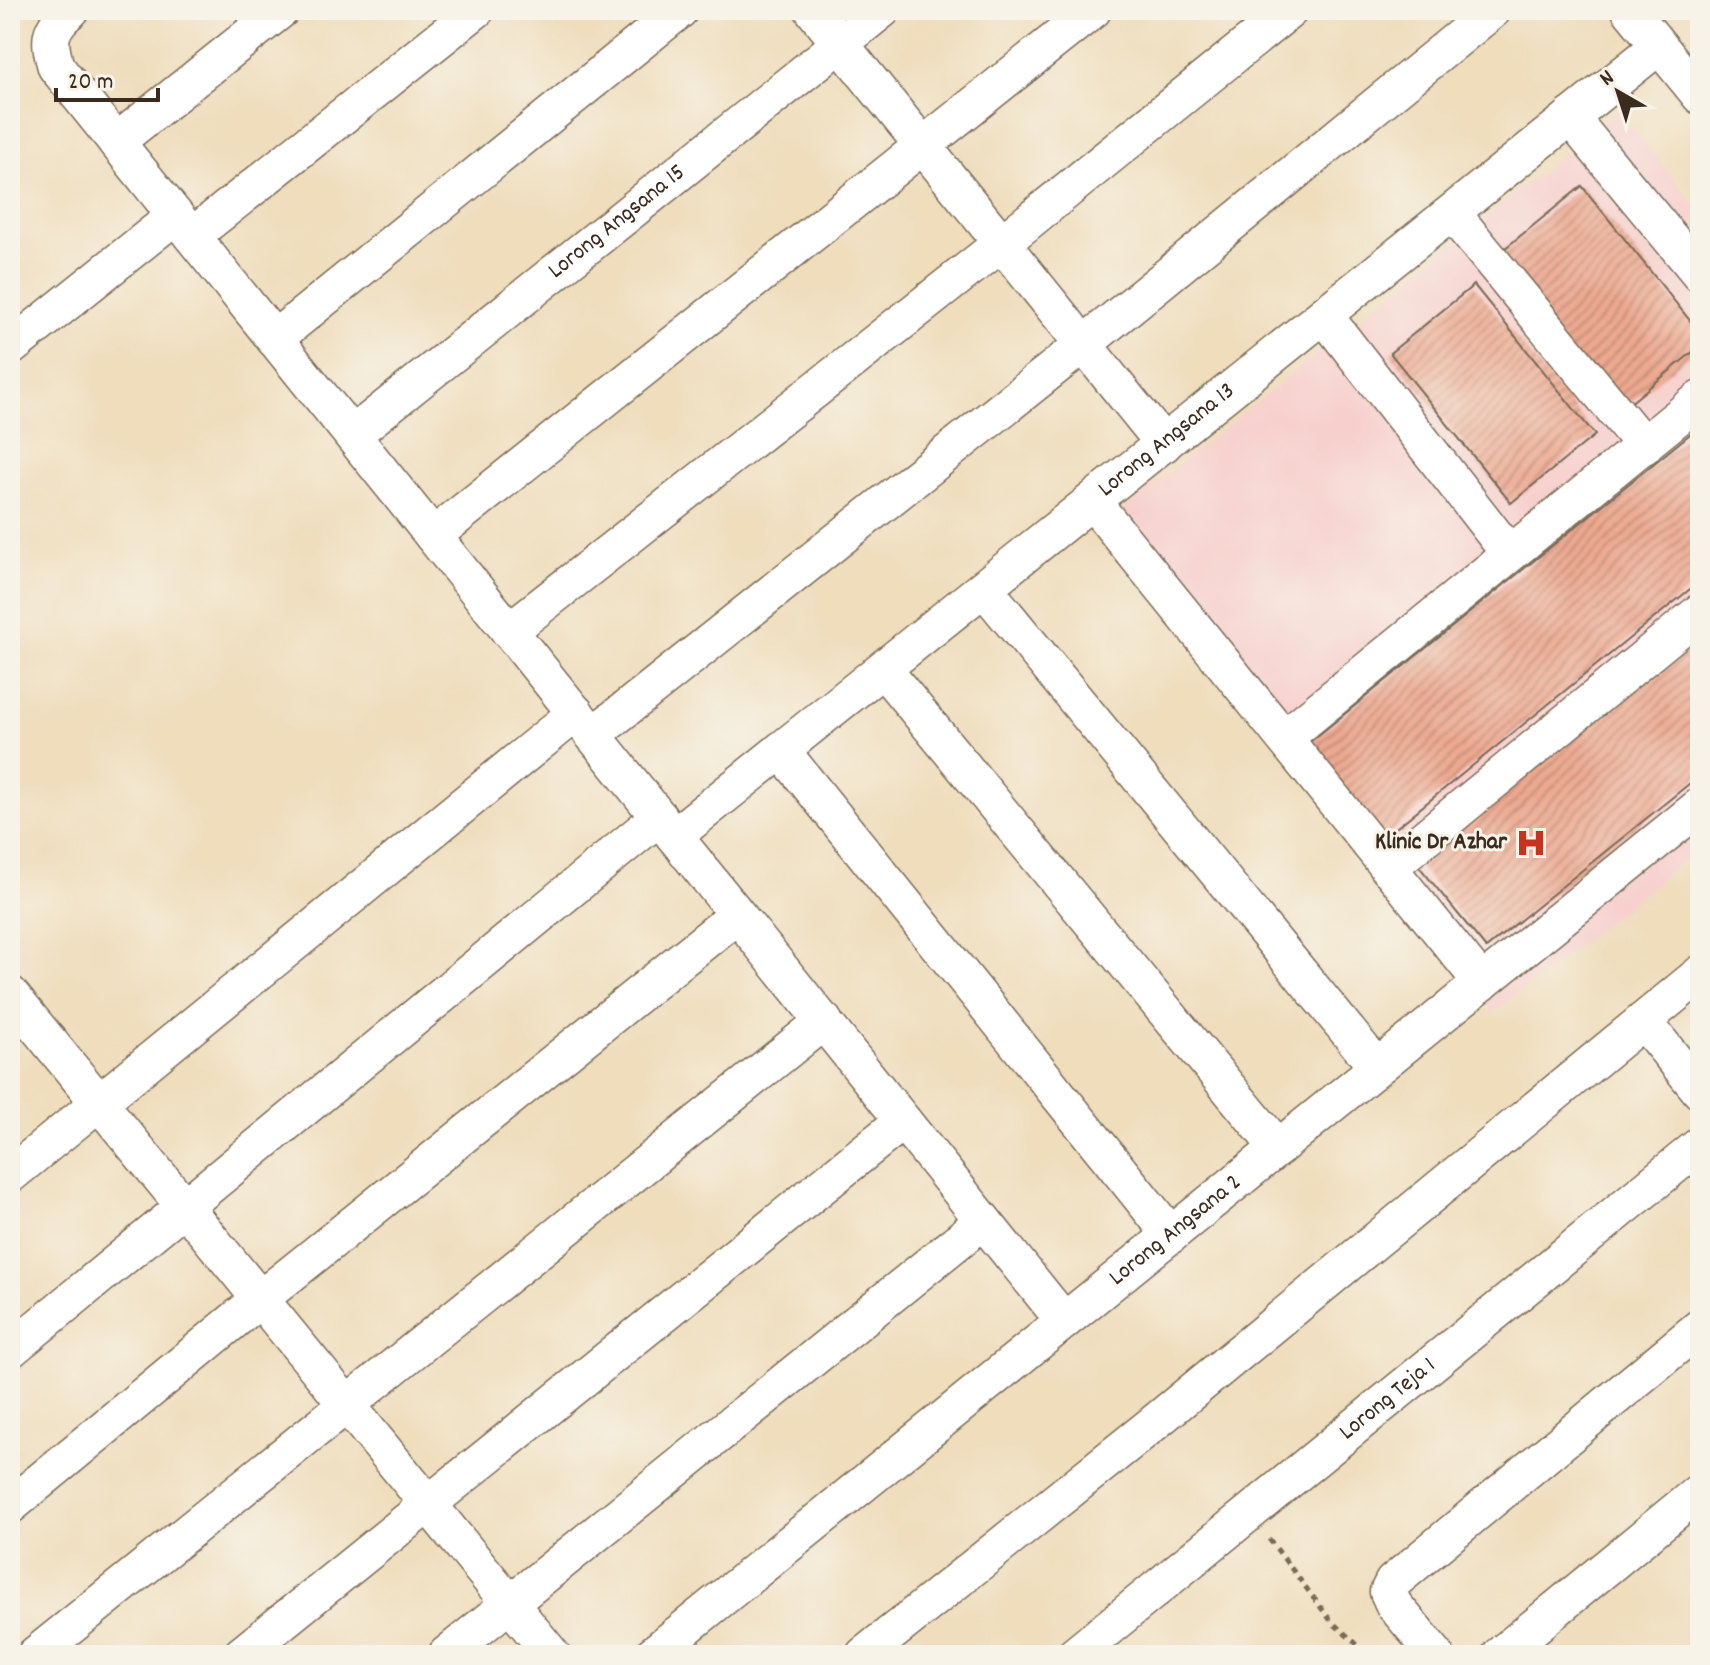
<svg xmlns="http://www.w3.org/2000/svg" width="1710" height="1665" viewBox="0 0 1710 1665" font-family="Dekko,sans-serif">
	<defs>
		<pattern id="building-hatch" width="6" height="6" patternUnits="userSpaceOnUse" patternTransform="scale(2)"><rect width="6" height="6" fill="#eda990"/><path d="M-1 1l2-2M0 6l6-6M5 7l2-2" fill="none" stroke="#c18a75"/></pattern>
	</defs>
	<rect width="100%" height="100%" fill="#f7f3e8"/>
	<filter id="ink" filterUnits="userSpaceOnUse"><feTurbulence type="fractalNoise" baseFrequency=".0125" numOctaves="2"/><feDisplacementMap in="SourceGraphic" scale="16" xChannelSelector="R" yChannelSelector="G"/><feConvolveMatrix kernelMatrix="1 2 1 2 8 2 1 2 1" color-interpolation-filters="sRGB"/></filter>
	<filter id="wash" filterUnits="userSpaceOnUse"><feTurbulence type="fractalNoise" baseFrequency=".006" numOctaves="4" result="noise"/><feDisplacementMap in="SourceGraphic" scale="32" xChannelSelector="R" yChannelSelector="G"/><feGaussianBlur stdDeviation="1.8" result="paint"/><feColorMatrix in="noise" values="0 0 0 0 0 0 0 0 0 0 0 0 0 0 0 0 0 1.4 0 .05"/><feComposite in="paint" operator="in"/></filter>
	<g filter="url(#wash)">
		<rect width="100%" height="100%" fill="#efddbc"/>
		<!-- built -->
		<path fill="#f7d0ce" d="M1618,110l82,101v636l-207,167 -13,-21 -380,-465z"/>
		<g id="blocks">
			<!-- building -->
			<g fill="url(#building-hatch)">
				<path d="M1582,186l118,147v13l-82,67 -125,-155z"/>
				<path d="M1474,285l121,150 -84,68 -121,-150z"/>
				<path d="M1700,426v155l-319,259 -76,-94z"/>
				<path d="M1700,635v140l-214,173 -69,-84z"/>
			</g>
		</g>
	</g>
	<g filter="url(#ink)">
		<use href="#blocks" fill-opacity="0" stroke="#7a6955" stroke-width="2"/>
		<g fill="none" stroke-linecap="round" stroke-linejoin="round">
			<!-- minor casing -->
			<g stroke="#7a6955" stroke-width="39">
				<g id="minor">
					<path d="M71,10c-23,19 -23,30 -15,57l1008,1254"/>
					<path d="M813,10l351,434"/>
					<path d="M1630,10l70,86"/>
					<path d="M1570,117l130,157"/>
					<path d="M116,142l165,-132"/>
					<path d="M1452,213l192,233"/>
					<path d="M192,236l284,-226"/>
					<path d="M1324,315l185,238"/>
					<path d="M274,339l406,-329"/>
					<path d="M10,348l165,-132"/>
					<path id="s1" d="M352,435l530,-425"/>
					<path d="M1092,501l390,482"/>
					<path d="M433,536l660,-526"/>
					<path d="M984,588l393,479"/>
					<path d="M509,631l493,-388 288,-233"/>
					<path d="M883,669l395,479"/>
					<path d="M593,735l491,-391 409,-334"/>
					<path d="M1284,738l416,-339"/>
					<path d="M781,750l390,485"/>
					<path id="s2" d="M674,836l985,-790"/>
					<path d="M1388,868l312,-256"/>
					<path d="M10,994l542,661"/>
					<path d="M1643,1021l57,70"/>
					<path d="M10,1175l566,-462"/>
					<path d="M10,1350l649,-533"/>
					<path d="M10,1506l250,-207 477,-384"/>
					<path d="M35,1655l789,-634"/>
					<path d="M241,1655l662,-534"/>
					<path d="M446,1655l537,-434"/>
					<path id="s3" d="M652,1655l1048,-849"/>
					<path d="M864,1655l285,-228 551,-453"/>
					<path id="s4" d="M1075,1655l625,-510"/>
					<path d="M1436,1655l-42,-50 -6,-13 5,-10 307,-255"/>
					<path d="M1500,1655l200,-164"/>
				</g>
			</g>
			<!-- path -->
			<path stroke="#7a6955" stroke-width="5" stroke-dasharray="6 6" stroke-linecap="butt" d="M1269,1539l63,83 37,33"/>
			<!-- minor -->
			<use href="#minor" stroke="#fff" stroke-width="36"/>
		</g>
	</g>
	<!-- icons -->
	<defs>
		<g id="hospital-bare" transform="scale(2.4)"><path d="M-5-5h3v3.5h4V-5h3V5h-3V1.5h-4V5h-3Z" fill="#c8321e" stroke="#f7f3e8" stroke-width="2.5" paint-order="stroke"/></g>
	</defs>
	<g fill-rule="evenodd">
		<use href="#hospital-bare" x="1531" y="843"/>
	</g>
	<g text-anchor="middle" dominant-baseline="central" stroke-width="6" stroke-linejoin="round" paint-order="stroke">
		<!-- street labels -->
		<g font-size="24" fill="#3b2a1e" stroke="#f7f3e8">
			<text stroke="none"><textPath href="#s1" startOffset="340">Lorong Angsana 15</textPath></text>
			<text stroke="none"><textPath href="#s2" startOffset="632">Lorong Angsana 13</textPath></text>
			<text stroke="none"><textPath href="#s3" startOffset="674">Lorong Angsana 2</textPath></text>
			<text stroke="none"><textPath href="#s4" startOffset="404">Lorong Teja 1</textPath></text>
		</g>
		<!-- poi labels -->
		<g font-size="24" font-weight="bold" fill="#3b2a1e" stroke="#f7f3e8" text-anchor="end">
			<text x="1507" y="843">Klinic Dr Azhar</text>
		</g>
	</g>
	<!-- margin -->
	<rect width="1710" height="1665" fill="none" stroke="#f7f3e8" stroke-width="40"/>
	<!-- north arrow -->
	<g transform="translate(1618 92) rotate(321)" stroke="#f7f3e8" stroke-width="6" paint-order="stroke">
	<path d="M0-6L14 30L0 20L-14 30Z" fill="#3b2a1e"/>
	<text y="-12" font-size="22" font-weight="bold" text-anchor="middle" fill="#3b2a1e">N</text>
	</g>
	<!-- scale -->
	<path d="M56 88v12h102v-12" fill="none" stroke="#3b2a1e" stroke-width="4"/>
	<text x="68" y="88" font-size="24" fill="#3b2a1e" stroke="#f7f3e8" stroke-width="6" paint-order="stroke">20 m</text>
</svg>
